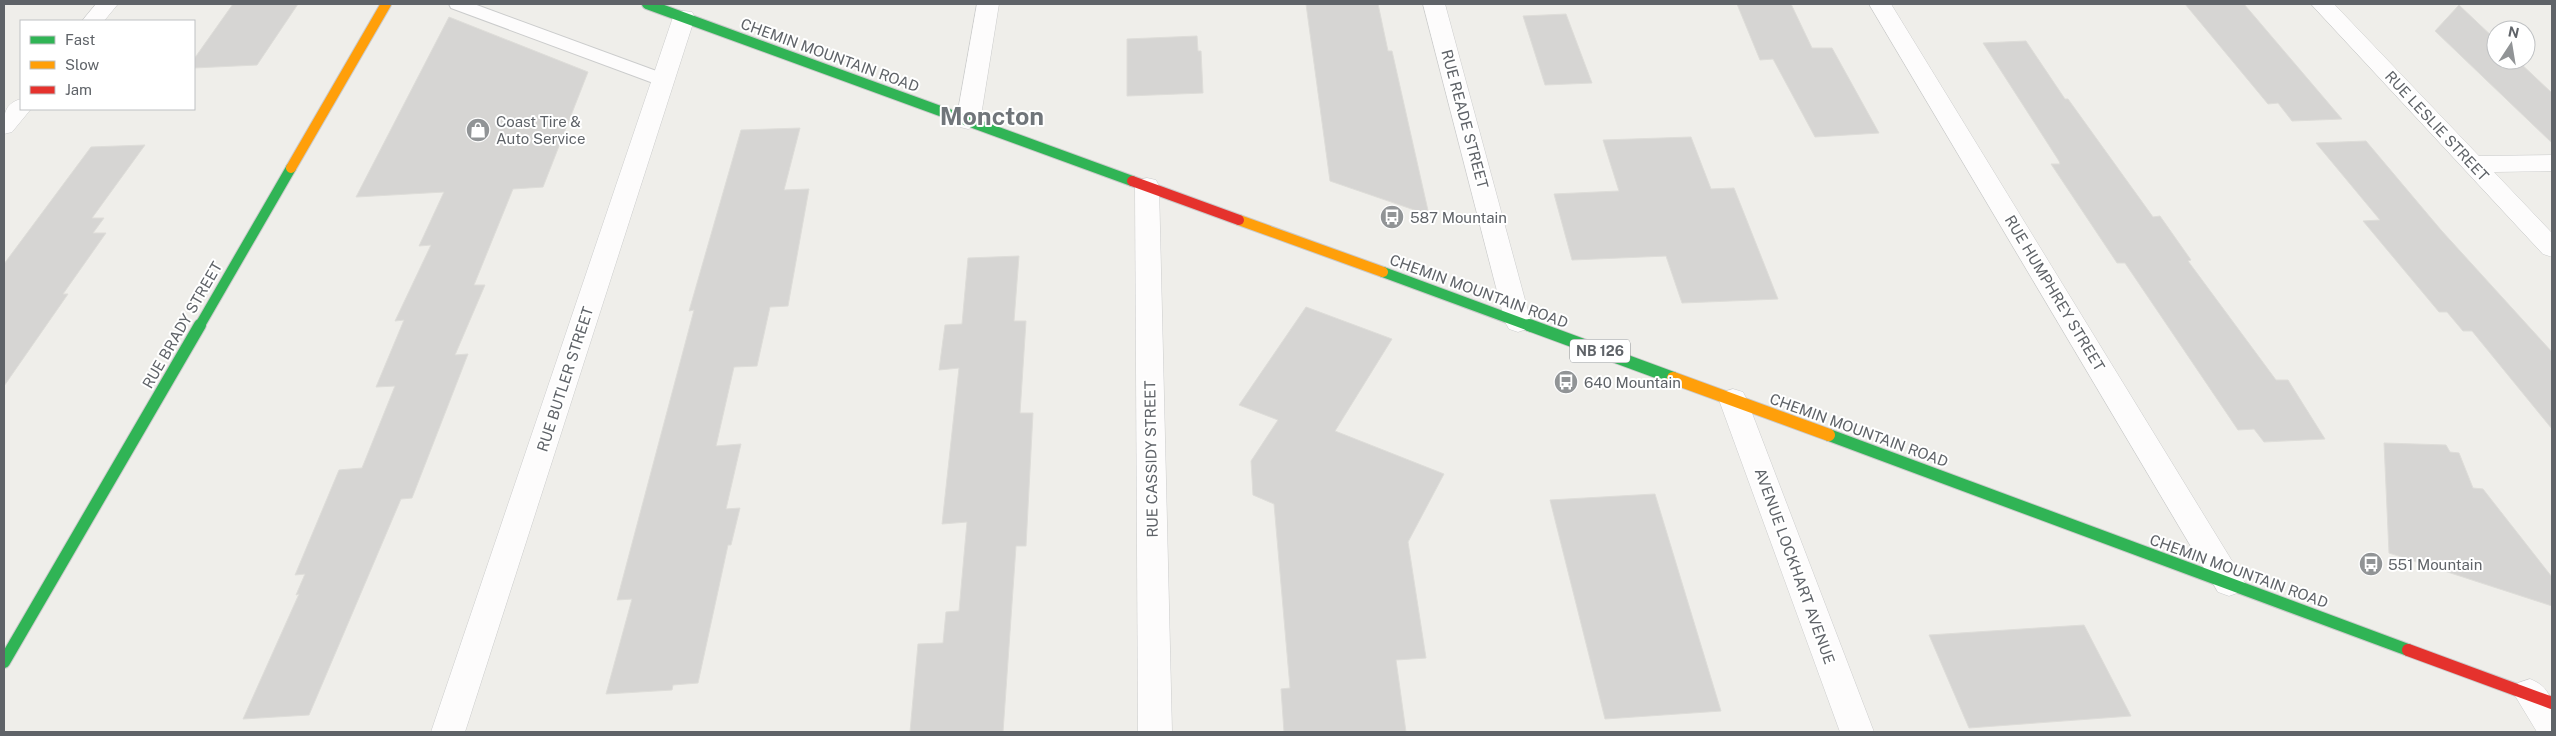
<svg xmlns="http://www.w3.org/2000/svg" width="2556" height="736" viewBox="0 0 2556 736" font-family="'Public Sans',sans-serif">
	<rect width="100%" height="100%" fill="#efeeea"/>
	<!-- building -->
	<g fill="#d6d5d3" stroke="#deddd9">
		<path d="M233,4h65l-41,61 -63,3v-9z"/>
		<path d="M1306,4h72l10,47h4l37,164 -99,-34z"/>
		<path d="M1737,4h54l21,44h20l47,85 -64,4 -42,-78 -13,1z"/>
		<path d="M2185,4h59l98,115 -50,2 -14,-18 -10,1z"/>
		<path d="M2459,5l37,35v20h21l35,33v50l-117,-112z"/>
		<path d="M1566,14l26,69 -47,2 -22,-69z"/>
		<path d="M449,17l139,55 -45,115 -30,2 -39,96h11l-30,70 13,-1 -56,144 -11,1 -92,216 -66,4 56,-125 -3,1 9,-21 -10,1 44,-105 23,-2 33,-82 -19,1 28,-67 -9,1 36,-76 -12,1 25,-54 -88,5z"/>
		<path d="M1197,36l1,15h3l2,42 -76,3v-57z"/>
		<path d="M2026,41l39,58h3l85,118 7,-1 31,44 -3,1 88,119h12l37,59 -61,3 -10,-13 -16,1 -113,-167h-8l-66,-99h9l-1,-3 -76,-118z"/>
		<path d="M800,128l-16,62 25,-1 -21,117 -18,1 -13,59 -23,1 -18,79 25,-2 -15,65 14,-1 -9,37h-3l-30,138 -25,2 -1,5 -66,4 26,-95 -15,1 77,-290 -5,1 52,-181z"/>
		<path d="M1691,137l20,52 23,-1 44,111 -96,4 -16,-47 -94,4 -18,-66 65,-3 -16,-51z"/>
		<path d="M2366,141l75,89 111,122v77l-80,-98h-9l-16,-19h-8l-76,-91 17,-1 -64,-77z"/>
		<path d="M145,145l-53,73h12l-11,15h13l-43,61h5l-64,92v-122l87,-117z"/>
		<path d="M1019,256l-5,65h12l-6,92h13l-7,133h-10l-13,186h-93l8,-88 25,-1 3,-31 13,-1 8,-89 -25,2 17,-156 -20,2 6,-45 17,-1 6,-66z"/>
		<path d="M1306,307l86,32 -57,92 109,43 -36,68 18,116 -30,2 10,72h-122l-3,-43 9,-1 -16,-184 -21,-9 -2,-34 27,-41 -39,-15z"/>
		<path d="M2384,443l62,2 4,7 9,1 14,35 10,1 69,88v29l-163,-53z"/>
		<path d="M1655,494l66,217 -116,8 -55,-219z"/>
		<path d="M2084,625l47,91 -162,12 -40,-93z"/>
	</g>
	<g fill="none" stroke-linecap="round" stroke-linejoin="round">
		<!-- lane casing -->
		<g stroke="#cbcccc" stroke-width="2">
			<path id="lane" d="M449,4h25l196,72 3,4 -3,4h-14l-205,-76z"/>
		</g>
		<!-- street casing -->
		<g stroke="#cbcccc" stroke-width="1">
			<g id="street">
				<path d="M96,4h22l-14,17h-22z"/>
				<path d="M977,4h22l-19,118 -4,5 -8,2 -8,-2 -4,-5z"/>
				<path d="M1423,4h22l86,318 -4,7 -9,3 -9,-3 -4,-7z"/>
				<path d="M1869,4h22l349,570 5,9 -5,9 -11,4 -11,-4z"/>
				<path d="M2311,4h23l145,152 73,-1v16l-58,1 58,61v24l-9,-3z"/>
				<path d="M684,11l8,1 3,5 -230,715h-34l242,-715 3,-5z"/>
				<path d="M21,99v10h10l-19,23 -8,2c0,-16 -2,-30 17,-35z"/>
				<path d="M1147,178l9,2 3,6 13,546h-34l-3,-546 3,-6z"/>
				<path d="M1733,389l10,3 4,8 127,332h-34l-121,-332 4,-8z"/>
				<path d="M2530,679c26,10 22,29 22,53h-15l-23,-38 4,-11z"/>
			</g>
		</g>
		<!-- fast-far1 casing -->
		<g stroke="#cacacb" stroke-width="12">
			<g id="fast-far1">
				<path d="M647,4l485,177"/>
				<path d="M1383,272l149,55"/>
				<path d="M199,327l92,-159"/>
			</g>
		</g>
		<!-- fast casing -->
		<g stroke="#cacacb" stroke-width="14">
			<g id="fast">
				<path d="M1529,325l144,53"/>
				<path d="M1829,435l579,215"/>
				<path d="M4,662l196,-337"/>
			</g>
		</g>
		<!-- slow-far1 casing -->
		<g stroke="#cacacb" stroke-width="12">
			<g id="slow-far1">
				<path d="M291,168l95,-164"/>
				<path d="M1239,220l144,52"/>
			</g>
		</g>
		<!-- slow casing -->
		<g stroke="#cacacb" stroke-width="14">
			<path id="slow" d="M1673,378l156,57"/>
		</g>
		<!-- jam-far1 casing -->
		<g stroke="#cacacb" stroke-width="12">
			<path id="jam-far1" d="M1132,181l107,39"/>
		</g>
		<!-- jam casing -->
		<g stroke="#cacacb" stroke-width="14">
			<path id="jam" d="M2408,650l144,53"/>
		</g>
		<!-- lane -->
		<use href="#lane" fill="#fdfcfc" fill-rule="evenodd"/>
		<!-- street -->
		<use href="#street" fill="#fdfcfc" fill-rule="evenodd"/>
		<!-- fast-far1 -->
		<use href="#fast-far1" stroke="#30b455" stroke-width="10"/>
		<!-- fast -->
		<use href="#fast" stroke="#30b455" stroke-width="12"/>
		<!-- slow-far1 -->
		<use href="#slow-far1" stroke="#ff9f0a" stroke-width="10"/>
		<!-- slow -->
		<use href="#slow" stroke="#ff9f0a" stroke-width="12"/>
		<!-- jam-far1 -->
		<use href="#jam-far1" stroke="#e5322d" stroke-width="10"/>
		<!-- jam -->
		<use href="#jam" stroke="#e5322d" stroke-width="12"/>
	</g>
	<!-- icons -->
	<defs>
		<g id="shop-disc" transform="scale(1.25)"><circle r="9.5" fill="#919496" stroke="#fff"/><path d="M-5-2.5h2.3a2.7 3.5 0 0 1 5.4 0H5L5.5 6h-11ZM-1.5-2.5h3a1.5 2.3 0 0 0-3 0Z" fill="#fff"/></g>
		<g id="bus-disc" transform="scale(1.25)"><circle r="9.5" fill="#919496" stroke="#fff"/><path d="M-5-6H5V4H4V6H2V4H-2V6H-4V4H-5ZM-3.5-4V0h7V-4ZM-3.5 1.2v1.5H-2V1.2ZM2 1.2v1.5H3.5V1.2Z" fill="#fff"/></g>
	</defs>
	<g fill-rule="evenodd">
		<use href="#shop-disc" x="478" y="130"/>
		<use href="#bus-disc" x="1392" y="217"/>
		<use href="#bus-disc" x="1566" y="382"/>
		<use href="#bus-disc" x="2371" y="564"/>
	</g>
	<g text-anchor="middle" dominant-baseline="central" stroke-width="4" stroke-linejoin="round" paint-order="stroke">
		<!-- shield labels -->
		<rect fill="#fff" stroke="#8f9295" stroke-width="1" x="1570" y="339.5" width="60" height="23" rx="4"/>
		<g font-size="14" font-weight="bold" fill="#5f6368">
			<text x="1600" y="351">NB 126</text>
		</g>
		<!-- street labels -->
		<g font-size="15" fill="#5f6368" stroke="#fff">
			<text transform="translate(830 55) rotate(20)">CHEMIN MOUNTAIN ROAD</text>
			<text transform="translate(1465 119) rotate(75)">RUE READE STREET</text>
			<text transform="translate(2437 126) rotate(47)">RUE LESLIE STREET</text>
			<text transform="translate(1479 291) rotate(20)">CHEMIN MOUNTAIN ROAD</text>
			<text transform="translate(2055 293) rotate(59)">RUE HUMPHREY STREET</text>
			<text transform="translate(182 325) rotate(-60)">RUE BRADY STREET</text>
			<text transform="translate(565 379) rotate(-72)">RUE BUTLER STREET</text>
			<text transform="translate(1859 430) rotate(20)">CHEMIN MOUNTAIN ROAD</text>
			<text transform="translate(1151 459) rotate(-91)">RUE CASSIDY STREET</text>
			<text transform="translate(1795 566) rotate(70)">AVENUE LOCKHART AVENUE</text>
			<text transform="translate(2239 571) rotate(20)">CHEMIN MOUNTAIN ROAD</text>
		</g>
		<!-- poi labels -->
		<g font-size="15" fill="#5f6368" stroke="#fff" text-anchor="start">
			<text x="496" y="121">Coast Tire &amp;<tspan x="496" dy="17">Auto Service</tspan></text>
			<text x="1410" y="217">587 Mountain</text>
			<text x="1584" y="382">640 Mountain</text>
			<text x="2388" y="564">551 Mountain</text>
		</g>
		<!-- town labels -->
		<g font-size="25" font-weight="bold" fill="#70757a" stroke="#fff">
			<text x="992" y="116">Moncton</text>
		</g>
	</g>
	<!-- border -->
	<rect width="2556" height="736" fill="none" stroke="#5f6368" stroke-width="10"/>
	<!-- legend -->
	<rect x="20" y="20" width="175" height="90" fill="#ffffff" stroke="#bfc1c3"/>
	<rect x="30" y="36" width="25" height="8" fill="#30b455" stroke="#bfc1c3"/>
	<text x="65" y="45" font-size="15" fill="#5f6368">Fast</text>
	<rect x="30" y="61" width="25" height="8" fill="#ff9f0a" stroke="#bfc1c3"/>
	<text x="65" y="70" font-size="15" fill="#5f6368">Slow</text>
	<rect x="30" y="86" width="25" height="8" fill="#e5322d" stroke="#bfc1c3"/>
	<text x="65" y="95" font-size="15" fill="#5f6368">Jam</text>
	<!-- north arrow -->
	<g transform="translate(2511 45) rotate(12)"><circle r="24" fill="#ffffff" stroke="#bfc1c3"/>
	<path d="M0-4L9 19L0 12L-9 19Z" fill="#919496"/>
	<text y="-8" font-size="14" font-weight="bold" text-anchor="middle" fill="#5f6368">N</text>
	</g>
</svg>
